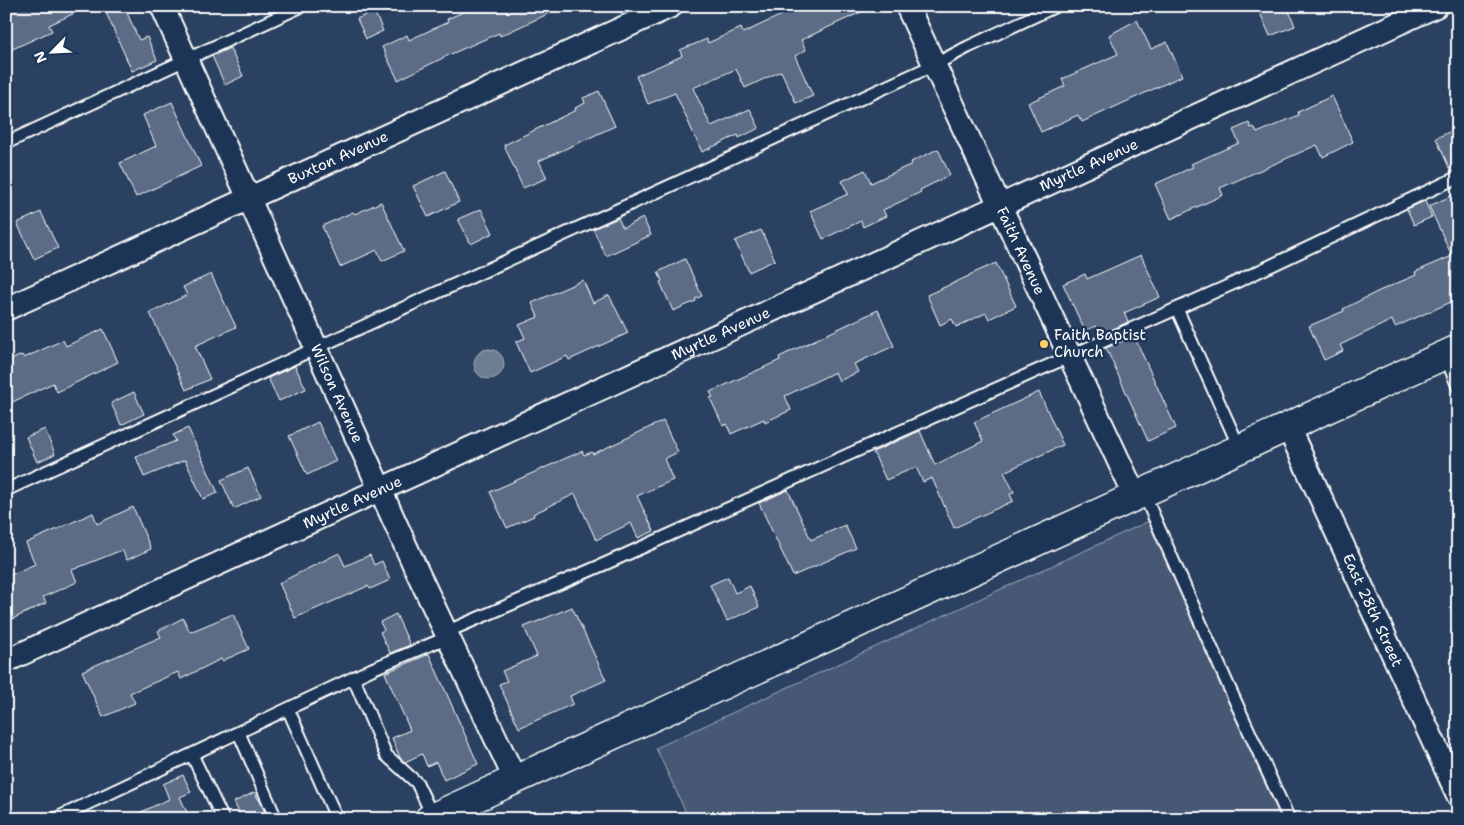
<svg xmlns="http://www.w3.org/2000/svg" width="1464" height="825" viewBox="0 0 1464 825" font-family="'Shantell Sans',sans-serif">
	<rect width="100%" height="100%" fill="#2a4161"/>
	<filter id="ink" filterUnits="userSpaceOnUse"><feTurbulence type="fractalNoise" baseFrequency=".02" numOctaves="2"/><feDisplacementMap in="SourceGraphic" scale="10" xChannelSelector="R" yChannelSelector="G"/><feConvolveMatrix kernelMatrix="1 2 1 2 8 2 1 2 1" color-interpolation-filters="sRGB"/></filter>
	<g filter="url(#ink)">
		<!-- green -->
		<path fill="#465975" stroke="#a2acba" d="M1149,521l134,298h-594l-33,-71z"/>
		<!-- water -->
		<circle fill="#6d7d92" stroke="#a7b1be" cx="489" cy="364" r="15"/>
		<!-- building -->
		<g fill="#5b6c86" stroke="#fff">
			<path d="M6,6h84l-41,19 3,6 -46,21z"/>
			<path d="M103,6h21l15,34 8,-3 10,23 -25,11z"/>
			<path d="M477,6h88l-65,30 -1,-3 -48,21 -53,26 -16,-33 25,-12 2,5 39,-18 -1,-3z"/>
			<path d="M801,6h73l-73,34 5,10 -11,6 18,40 -17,7 -15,-32 -36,17 -9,-19 -43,19 18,38 39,-17 9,19 -20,10 -1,-3 -36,17 -27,-59 -27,11 -12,-28 46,-20 -2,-6 27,-11 1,4 33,-15 2,5z"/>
			<path d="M1257,6h30l8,20 -25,10z"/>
			<path d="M374,11l9,20 -17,8 -9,-20z"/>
			<path d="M1137,20l14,29 16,-7 15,34 -100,46 -4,-7 -37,17 -13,-29 37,-17 -3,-7 56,-25 -9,-19z"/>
			<path d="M230,48l13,28 -18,9 -13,-29z"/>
			<path d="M599,91l16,35 -76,35 8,17 -24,10 -19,-43 72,-35 -1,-2 10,-5 -2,-5z"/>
			<path d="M1332,96l21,46 -30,15 -6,-12 -97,43 3,7 -52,24 -16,-35 38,-17 -2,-3 48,-21 -6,-13 16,-7 2,5 3,-1 3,6 42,-18 -1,-3z"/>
			<path d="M172,102l29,64 -65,31 -16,-34 36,-17 -13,-31z"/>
			<path d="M1458,128v42l-7,2 -15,-34z"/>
			<path d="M938,149l12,26 -30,15 1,2 -38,18 3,6 -23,11 -2,-6 -38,18 -13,-28 38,-17 -6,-13 23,-11 6,13 41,-19 -1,-2z"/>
			<path d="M445,171l14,31 -31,15 -15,-31z"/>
			<path d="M1458,193v106l-63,28 -3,-7 -52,25 3,6 -19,9 -15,-34 35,-15 -1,-2 36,-18 37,-16 -1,-3 37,-16 -23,-50z"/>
			<path d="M1425,201l7,16 -18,8 -7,-16z"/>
			<path d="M381,202l23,49 -22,10 -5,-11 -37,17 -18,-41 31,-14 2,2z"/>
			<path d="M481,209l12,24 -22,11 -13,-25z"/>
			<path d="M41,212l17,36 -24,11 -17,-36z"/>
			<path d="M618,218l5,10 20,-10 8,17 -45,21 -13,-27z"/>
			<path d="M761,230l14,30 -26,12 -14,-31z"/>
			<path d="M1141,255l19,42 -36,16 4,9 -28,13 -4,-9 -11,5 -22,-47 22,-10 2,5z"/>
			<path d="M685,259l17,37 -7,3 1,2 -23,10 -13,-29 2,-1 -4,-9z"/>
			<path d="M996,263l20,43 -27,13 -3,-6 -30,14 -4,-8 -12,6 -13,-30 42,-19v-1z"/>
			<path d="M211,274l25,53 -41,19 15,33 -24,11 -36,-77 37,-18 -4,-8z"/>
			<path d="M583,280l10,23 16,-8 19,38 -59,27 -2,-4 -37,17 -14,-31 9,-4 -6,-13 19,-8 -6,-14z"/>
			<path d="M878,310l16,36 -40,18 4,8 -19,9 -4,-9 -50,24 6,14 -26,12 -1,-3 -33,15 -4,-10 -4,2 -13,-28 3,-1 -3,-5 70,-32 -1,-3z"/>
			<path d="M103,329l15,33 -61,30 -4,-9 -47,22v-43l16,-7 2,3 39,-18 3,6z"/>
			<path d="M1134,336l42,92 -28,13 -42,-93z"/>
			<path d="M295,366l11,23 -27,12 -11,-23z"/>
			<path d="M134,392l10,22 -23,11 -10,-22z"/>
			<path d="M1039,392l24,53 -59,27 10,20 -4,2 3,7 -59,27 -22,-50 -9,4 -7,-15 -30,13 -13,-28 47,-21 15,34 48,-24 -9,-19z"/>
			<path d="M663,421l15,31 -14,7 9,21 -36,16 17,35 -16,7 -7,-15 -35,17 -21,-46 -42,20 1,2 -27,12 -17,-36 92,-41 2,4 8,-3 1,2z"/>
			<path d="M318,422l18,39 -29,14 -18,-39z"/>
			<path d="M188,428l30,65 -15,6 -18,-39 -41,17 -8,-20 40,-16 -3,-6z"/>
			<path d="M45,429l10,25 -18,8 -11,-25z"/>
			<path d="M248,468l13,28 -27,13 -13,-29z"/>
			<path d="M788,490l23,50 34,-15 11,23 -63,28 -34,-73z"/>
			<path d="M133,507l18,42 -24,11 -5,-10 -50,20 5,12 -34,15 3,6 -40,19v-45l29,-13 -9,-21 67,-30 4,11z"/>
			<path d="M339,553l6,13 25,-11 4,10 8,-4 8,19 -20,9 -2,-3 -73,32 -16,-35z"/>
			<path d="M728,577l7,16 15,-7 9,21 -32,14 -17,-36z"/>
			<path d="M572,607l34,73 -36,16 3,8 -54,24 -20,-44 8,-3 -5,-10 35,-15 -13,-29z"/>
			<path d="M233,614l16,35 -27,12 -1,-2 -40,20 -3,-7 -48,21 5,10 -32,14 -21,-46 79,-34 -3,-6 25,-13 7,14z"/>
			<path d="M396,614l14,31 -20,8 -10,-21 4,-2 -4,-8z"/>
			<path d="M429,654l49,110 -34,16 -8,-18 -9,4 -5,-12 -17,8 -5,-4 -8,-20 18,-8 -25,-57z"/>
			<path d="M183,775l8,17 -11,5 10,22h-64l43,-20 -6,-15z"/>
			<path d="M255,792l3,7h1l9,20h-26l-8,-17z"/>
		</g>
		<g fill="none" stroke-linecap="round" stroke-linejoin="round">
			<!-- service casing -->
			<g stroke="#fff" stroke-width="15">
				<g id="service">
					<path d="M6,143l296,-137"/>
					<path d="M1177,309l63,140"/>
					<path d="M1445,355l13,32"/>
					<path d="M6,490l928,-425 34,-18 88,-41"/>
					<path d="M1143,492l85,193 61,134"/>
					<path d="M446,632l161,-69 247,-111 376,-167 228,-108"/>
					<path d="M354,679l32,76 31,28 16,34"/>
					<path d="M288,709l49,110"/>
					<path d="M239,733l37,86"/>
					<path d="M192,755l31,64"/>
					<path d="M55,819l317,-150 76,-32"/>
				</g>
			</g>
			<!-- minor casing -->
			<g stroke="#fff" stroke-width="26">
				<g id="minor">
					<path id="s1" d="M162,6l254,563 99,210"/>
					<path id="s2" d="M907,6l228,490"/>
					<path id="s3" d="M6,309l665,-303"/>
					<path id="s4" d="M1288,427l170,368"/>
					<path id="s5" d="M6,661l1430,-655"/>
				</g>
			</g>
			<!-- primary casing -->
			<g stroke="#fff" stroke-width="31">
				<path id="primary" d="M429,819l1029,-470"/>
			</g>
			<!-- service -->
			<use href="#service" stroke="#1d3557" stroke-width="11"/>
			<!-- minor -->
			<use href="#minor" stroke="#1d3557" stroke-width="22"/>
			<!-- primary -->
			<use href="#primary" stroke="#1d3557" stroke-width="28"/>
		</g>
	</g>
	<!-- markers -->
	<circle fill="#ffd166" stroke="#1d3557" stroke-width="2" cx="1044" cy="344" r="5"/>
	<g text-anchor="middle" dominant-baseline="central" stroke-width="5" stroke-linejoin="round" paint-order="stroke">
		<!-- street labels -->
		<g font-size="15" fill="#fff" stroke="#1d3557">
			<text stroke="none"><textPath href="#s3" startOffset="365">Buxton Avenue</textPath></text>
			<text stroke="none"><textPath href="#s5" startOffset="1191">Myrtle Avenue</textPath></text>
			<text stroke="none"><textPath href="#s2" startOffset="270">Faith Avenue</textPath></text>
			<text stroke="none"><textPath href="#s5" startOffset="786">Myrtle Avenue</textPath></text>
			<text stroke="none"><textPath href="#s1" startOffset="425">Wilson Avenue</textPath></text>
			<text stroke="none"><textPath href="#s5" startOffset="381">Myrtle Avenue</textPath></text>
			<text stroke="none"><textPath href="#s4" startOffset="202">East 28th Street</textPath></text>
		</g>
		<!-- poi labels -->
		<g font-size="15" fill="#fff" stroke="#1d3557" text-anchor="start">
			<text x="1054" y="335">Faith Baptist<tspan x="1054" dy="17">Church</tspan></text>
		</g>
	</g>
	<!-- margin -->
	<rect width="1464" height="825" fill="none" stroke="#1d3557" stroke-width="25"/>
	<rect x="12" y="12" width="1439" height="800" fill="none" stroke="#fff" stroke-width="2" filter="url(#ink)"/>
	<!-- north arrow -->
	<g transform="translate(52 52) rotate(246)" stroke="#1d3557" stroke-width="4" paint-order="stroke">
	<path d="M0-4L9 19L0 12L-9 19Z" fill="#ffffff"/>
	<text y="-8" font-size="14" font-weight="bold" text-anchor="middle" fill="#ffffff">N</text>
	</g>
</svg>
